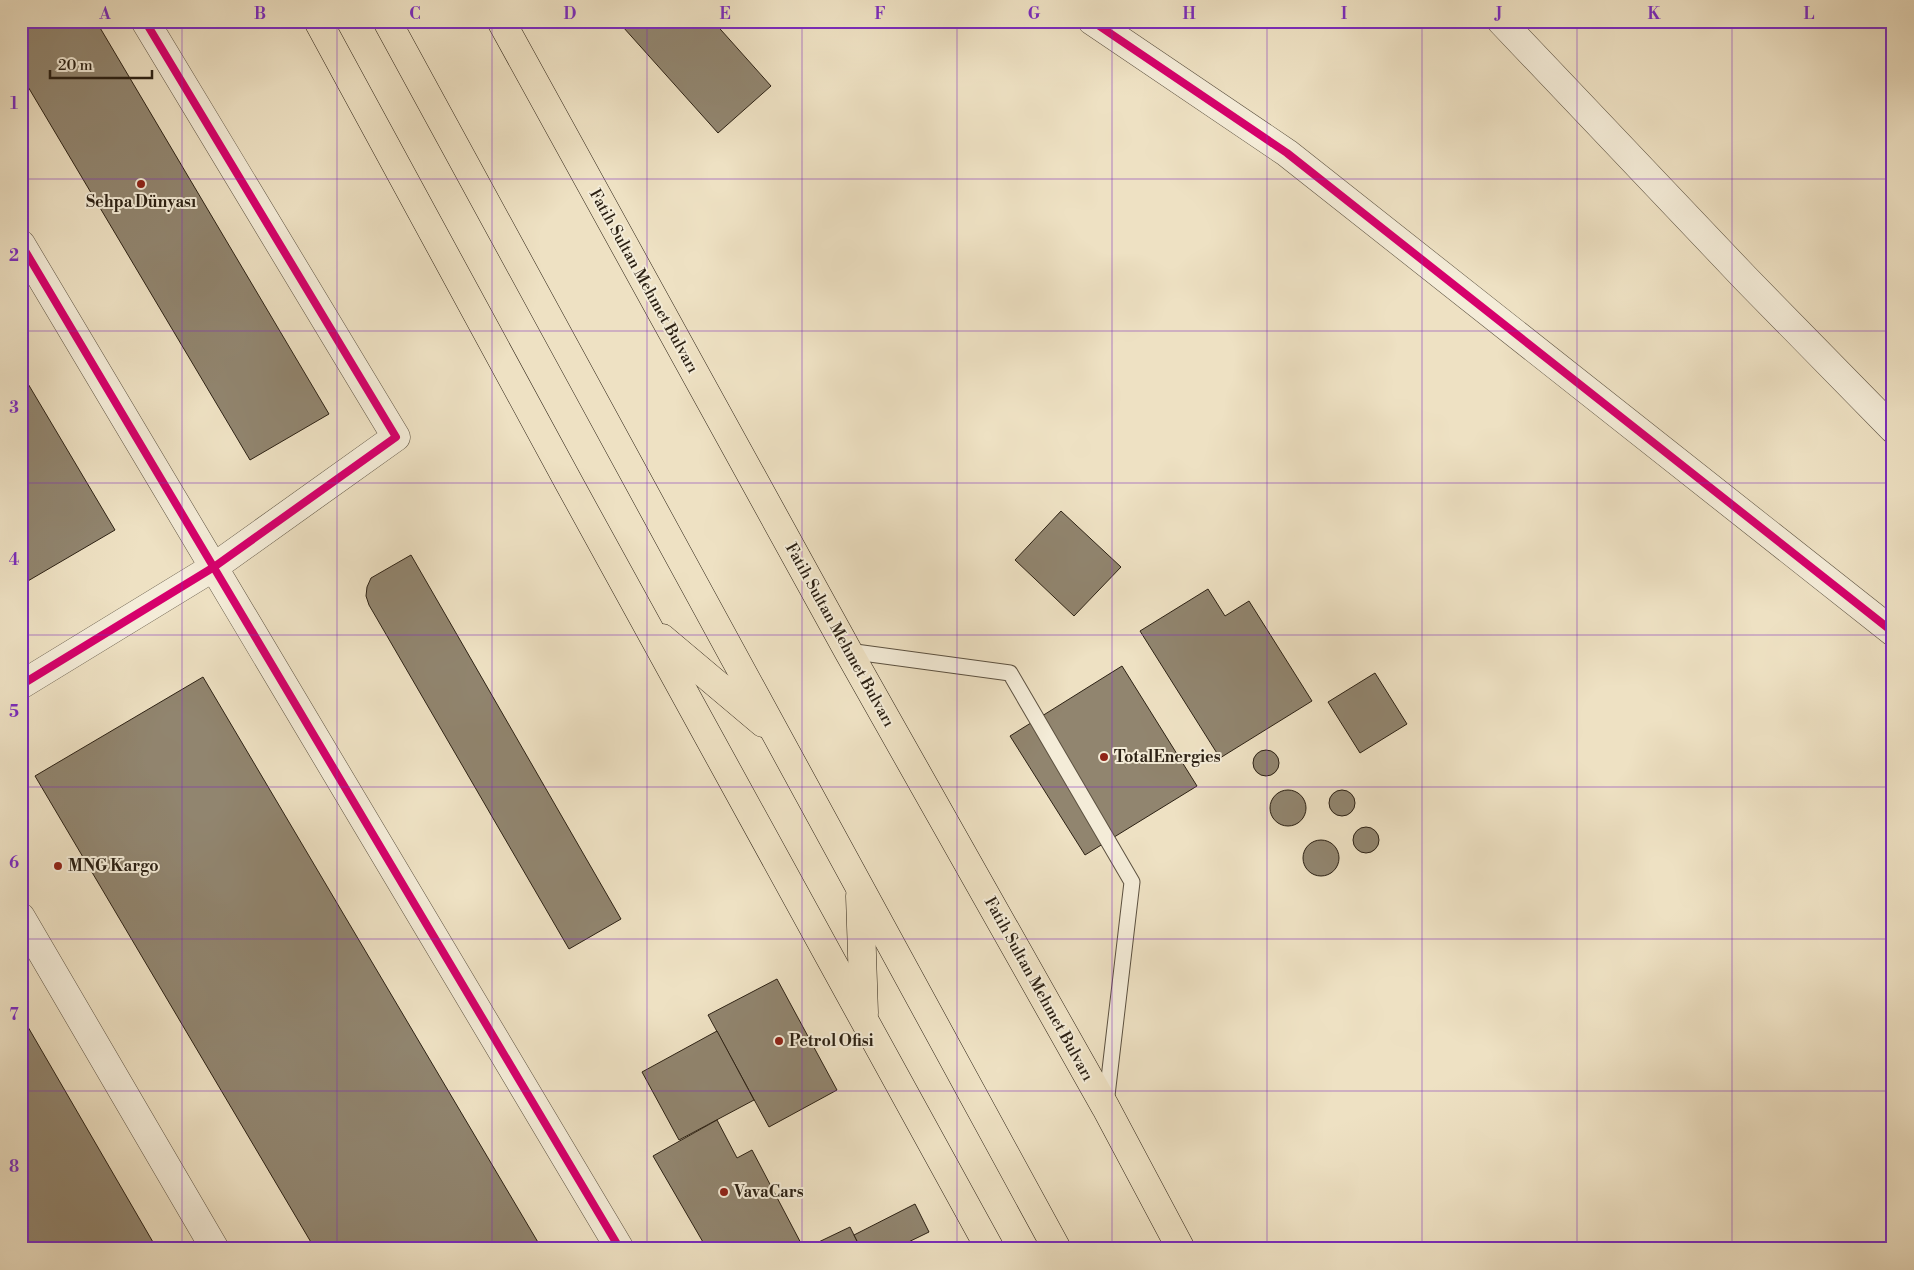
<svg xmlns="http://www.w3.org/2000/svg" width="1914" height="1270" viewBox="0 0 1914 1270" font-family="'Libre Bodoni',serif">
	<rect width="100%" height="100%" fill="#eee1c3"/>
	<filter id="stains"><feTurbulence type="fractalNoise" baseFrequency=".004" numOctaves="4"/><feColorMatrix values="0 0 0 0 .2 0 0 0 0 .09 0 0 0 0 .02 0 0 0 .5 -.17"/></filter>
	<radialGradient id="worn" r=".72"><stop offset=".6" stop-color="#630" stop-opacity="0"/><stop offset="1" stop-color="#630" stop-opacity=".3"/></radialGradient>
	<!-- building -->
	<g fill="#91856f" stroke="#2c2114">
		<path d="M21,21h75l233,393 -79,46 -229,-385z"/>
		<path d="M630,21h83l58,65 -53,47 -95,-106z"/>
		<path d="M21,372l94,158 -94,55z"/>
		<path d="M1061,511l60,56 -47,49 -59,-56z"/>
		<path d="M411,555l210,364 -52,30 -200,-344 -3,-9 1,-9 4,-9z"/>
		<path d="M1208,589l17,27 24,-15 63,100 -92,57 -80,-127z"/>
		<path d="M1122,666l75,120 -112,69 -75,-119z"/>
		<path d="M1375,673l32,51 -47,29 -32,-51z"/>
		<path d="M203,677l339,572h-227l-280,-473z"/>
		<circle cx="1266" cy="763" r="13"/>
		<circle cx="1288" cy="808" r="18"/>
		<circle cx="1342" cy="803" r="13"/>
		<circle cx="1366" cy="840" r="13"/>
		<circle cx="1321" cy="858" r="18"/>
		<path d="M777,979l60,111 -68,37 -61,-112z"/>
		<path d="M21,1015l136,234h-136z"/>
		<path d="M717,1031l37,69 -75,40 -37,-68z"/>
		<path d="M717,1120l20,38 15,-8 52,99 46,-22 11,22h-154l-54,-93z"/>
		<path d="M915,1204l14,28 -35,17h-33l-7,-14z"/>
	</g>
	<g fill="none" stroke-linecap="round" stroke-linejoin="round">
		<!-- service casing -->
		<g stroke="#5c5140" stroke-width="17">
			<path id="service" d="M848,651l162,22 122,209 -26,222"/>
		</g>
		<!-- minor casing -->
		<g stroke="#5c5140" stroke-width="29">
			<g id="minor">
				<path d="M1092,21l195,132 606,479"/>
				<path d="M21,244l599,1005"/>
				<path d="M21,685l193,-118 182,-130 -251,-416"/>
				<path d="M21,917l194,332"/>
			</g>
		</g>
		<!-- tertiary casing -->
		<g stroke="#5c5140" stroke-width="29">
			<path id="tertiary" d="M1501,21l245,258 147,150"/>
		</g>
		<!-- trunk casing -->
		<g stroke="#2c2114" stroke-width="29">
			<g id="trunk">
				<path d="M318,21l251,462 421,766"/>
				<path d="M387,21l670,1228"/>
				<path d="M501,21l347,630 258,457 75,141"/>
				<path d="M662,638l101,85"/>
				<path d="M860,896l4,117"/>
			</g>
		</g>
		<!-- service -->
		<use href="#service" stroke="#f4ecd8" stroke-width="15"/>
		<!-- minor -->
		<use href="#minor" stroke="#f4ecd8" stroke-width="28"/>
		<!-- tertiary -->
		<use href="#tertiary" stroke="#f4ecd8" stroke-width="28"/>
		<!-- trunk -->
		<use href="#trunk" stroke="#eee1c3" stroke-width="28"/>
		<!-- cycleway casing -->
		<g stroke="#f4ecd8" stroke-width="11">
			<g id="cycleway">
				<path d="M1092,21l195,132 606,479"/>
				<path d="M21,244l599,1005"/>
				<path d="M21,685l193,-118 182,-130 -251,-416"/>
			</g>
		</g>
		<!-- cycleway -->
		<use href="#cycleway" stroke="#d6006c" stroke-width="8"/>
	</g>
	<!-- grid -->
	<path fill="none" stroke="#7b2cbf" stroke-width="1" stroke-opacity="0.55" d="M182,21v1228M337,21v1228M492,21v1228M647,21v1228M802,21v1228M957,21v1228M1112,21v1228M1267,21v1228M1422,21v1228M1577,21v1228M1732,21v1228M21,179h1872M21,331h1872M21,483h1872M21,635h1872M21,787h1872M21,939h1872M21,1091h1872"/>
	<!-- markers -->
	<g fill="#8f2418" stroke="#f4ecd8" stroke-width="2">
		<circle cx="141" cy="184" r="5"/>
		<circle cx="1104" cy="757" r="5"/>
		<circle cx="58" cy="866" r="5"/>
		<circle cx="779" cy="1041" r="5"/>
		<circle cx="724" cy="1192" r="5"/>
	</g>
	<g text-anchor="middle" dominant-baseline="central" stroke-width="4" stroke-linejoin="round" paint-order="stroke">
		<!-- poi labels -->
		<g font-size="16" font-weight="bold" fill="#2c2114" stroke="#f4ecd8" text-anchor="start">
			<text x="141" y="202" text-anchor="middle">Sehpa Dünyası</text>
			<text x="1114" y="757">TotalEnergies</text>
			<text x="68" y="866">MNG Kargo</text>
			<text x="789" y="1041">Petrol Ofisi</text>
			<text x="734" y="1192">VavaCars</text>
		</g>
		<!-- street labels -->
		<g font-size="16" fill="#2c2114" stroke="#f4ecd8">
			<text transform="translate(644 281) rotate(61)">Fatih Sultan Mehmet Bulvarı</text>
			<text transform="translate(840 635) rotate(61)">Fatih Sultan Mehmet Bulvarı</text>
			<text transform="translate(1039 989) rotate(61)">Fatih Sultan Mehmet Bulvarı</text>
		</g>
	</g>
	<!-- margin -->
	<rect width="1914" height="1270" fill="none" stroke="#eee1c3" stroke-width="55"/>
	<!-- scale -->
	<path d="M50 70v8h102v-8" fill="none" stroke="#2c2114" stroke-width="2.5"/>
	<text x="58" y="70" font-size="15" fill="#2c2114" stroke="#f4ecd8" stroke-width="4" paint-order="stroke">20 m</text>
	<rect x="28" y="28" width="1858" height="1214" fill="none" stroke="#7b2cbf" stroke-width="2"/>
	<g font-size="16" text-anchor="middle" font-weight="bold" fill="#7b2cbf">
		<text x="105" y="19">A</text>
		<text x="260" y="19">B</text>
		<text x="415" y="19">C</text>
		<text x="570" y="19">D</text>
		<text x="725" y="19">E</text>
		<text x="880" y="19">F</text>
		<text x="1034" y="19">G</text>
		<text x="1189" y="19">H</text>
		<text x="1344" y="19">I</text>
		<text x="1499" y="19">J</text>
		<text x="1654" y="19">K</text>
		<text x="1809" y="19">L</text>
		<text x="14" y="109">1</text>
		<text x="14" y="261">2</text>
		<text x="14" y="413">3</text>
		<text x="14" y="565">4</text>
		<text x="14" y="717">5</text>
		<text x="14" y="868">6</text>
		<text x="14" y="1020">7</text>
		<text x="14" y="1172">8</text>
	</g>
	<rect width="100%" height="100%" filter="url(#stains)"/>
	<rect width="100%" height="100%" fill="url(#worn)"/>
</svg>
